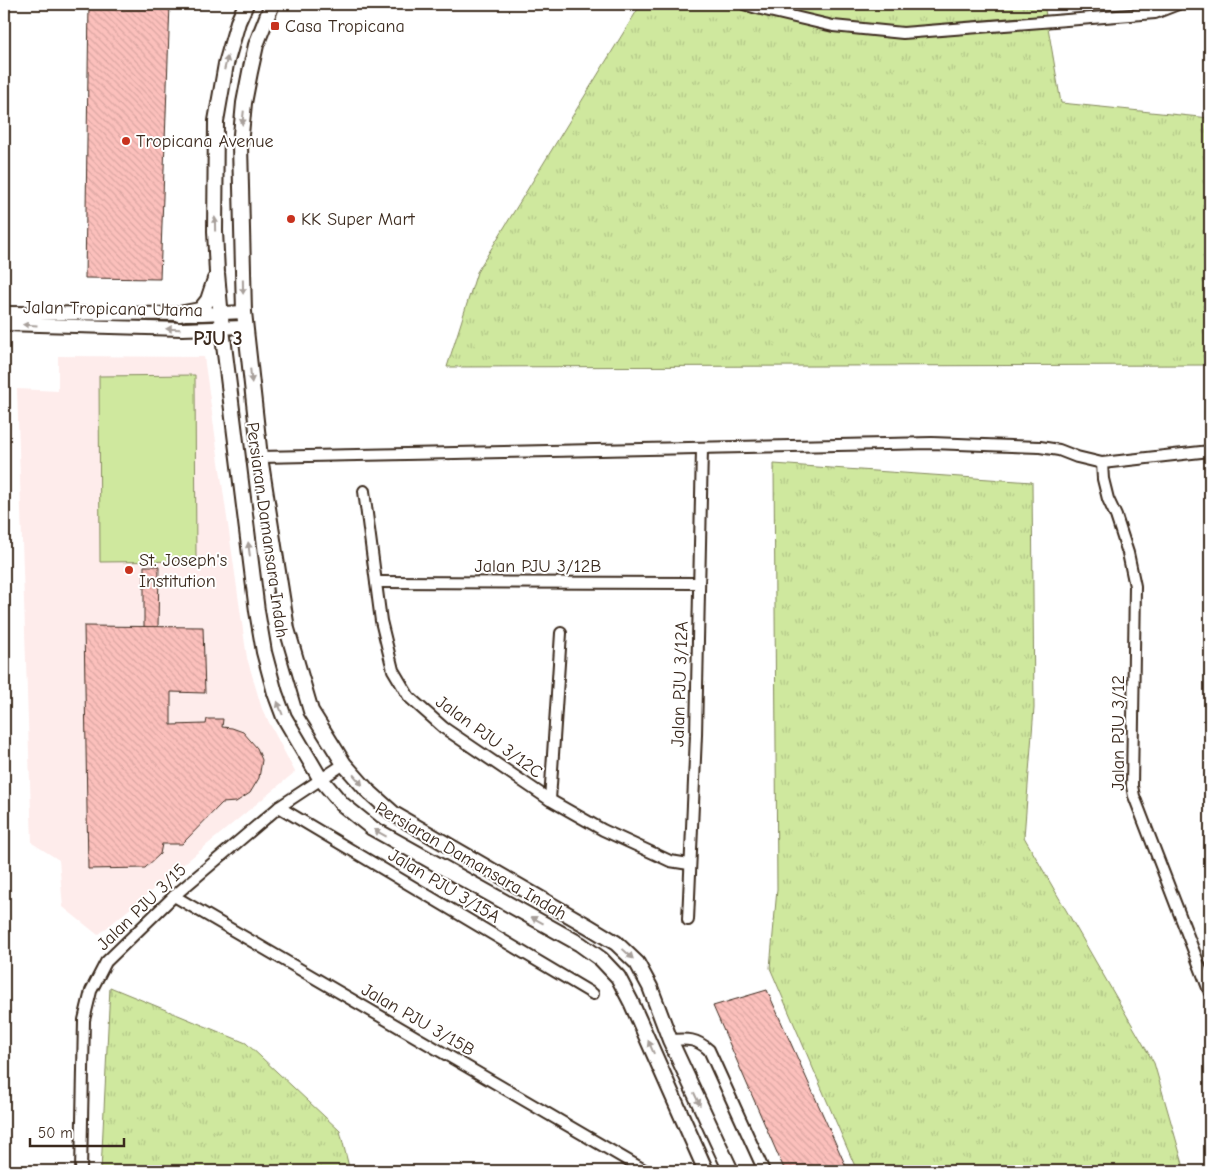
<svg xmlns="http://www.w3.org/2000/svg" width="1214" height="1175" viewBox="0 0 1214 1175" font-family="'Comic Neue',sans-serif">
	<defs>
		<pattern id="grass-tufts" width="24" height="20" patternUnits="userSpaceOnUse" patternTransform="scale(1.25)"><rect width="24" height="20" fill="#cfe89e"/><path d="M3 7l-1-3M5 7V3M7 7l1-3M15 17l-1-3M17 17v-4M19 17l1-3" fill="none" stroke="#b3c788"/></pattern>
		<pattern id="building-back-hatch" width="6" height="6" patternUnits="userSpaceOnUse" patternTransform="scale(1.25)"><rect width="6" height="6" fill="#fcc0bc"/><path d="M-1 5l2 2M0 0l6 6M5-1l2 2" fill="none" stroke="#d9a5a1"/></pattern>
	</defs>
	<rect width="100%" height="100%" fill="#fff"/>
	<filter id="ink" filterUnits="userSpaceOnUse"><feTurbulence type="fractalNoise" baseFrequency=".02" numOctaves="2"/><feDisplacementMap in="SourceGraphic" scale="10" xChannelSelector="R" yChannelSelector="G"/><feConvolveMatrix kernelMatrix="1 2 1 2 8 2 1 2 1" color-interpolation-filters="sRGB"/></filter>
	<g filter="url(#ink)">
		<!-- built -->
		<path fill="#feeceb" d="M58,356l146,1 43,301 15,51 33,63 -197,163 -35,-28 -4,-47 -27,-17 -15,-454 41,2z"/>
		<!-- grass -->
		<g fill="url(#grass-tufts)" stroke="#85895e">
			<path d="M641,4h403l17,99 149,15v247l-763,2 30,-95z"/>
			<path d="M774,464l258,18 2,226 -10,129 130,226 31,108h-328l-87,-203 7,-79z"/>
			<path d="M110,987l136,56 94,88 10,40h-249z"/>
		</g>
		<!-- pitch -->
		<path fill="#cfe89e" stroke="#85895e" d="M195,375l1,186 -96,1 -1,-186z"/>
		<!-- building -->
		<g fill="url(#building-back-hatch)" stroke="#3b2a1e">
			<path d="M89,4h81l-10,275 -75,-1z"/>
			<path d="M144,566h15l-1,61h-14z"/>
			<path d="M84,626l119,1 2,66 -34,-1v33l35,-1 1,-5h16l-1,8 10,1 11,4 14,16 5,12 -3,18 -9,15 -14,9 -14,1 -40,41h-20l-2,10 -15,14 -57,1z"/>
			<path d="M767,990l81,181h-63l-72,-165z"/>
		</g>
		<g fill="none" stroke-linecap="round" stroke-linejoin="round">
			<!-- minor casing -->
			<g stroke="#3b2a1e" stroke-width="14">
				<g id="minor">
					<path d="M744,4l13,4 76,18 70,7 252,-20 23,-9"/>
					<path d="M260,457l672,-14 108,4 19,3 18,7 25,6 108,-12"/>
					<path d="M1102,463l1,16 5,20 8,17 12,37 7,33 -3,200 2,10 76,197"/>
					<path d="M364,491l17,130 12,49 16,27 35,31 106,72 53,30 52,24 15,7 19,3"/>
					<path d="M376,582l323,1"/>
					<path d="M550,800l11,-167"/>
					<path d="M279,807l314,187"/>
					<path d="M174,896l472,275"/>
					<path d="M688,920l8,-185 6,-286"/>
					<path d="M670,1040c17,-1 26,-2 39,10l55,121"/>
					<path d="M81,1171l3,-151 7,-29 15,-29 68,-66 105,-89 65,-43"/>
				</g>
			</g>
			<!-- tertiary casing -->
			<g stroke="#3b2a1e" stroke-width="16">
				<g id="tertiary">
					<path d="M4,313l198,1 42,-2"/>
					<path d="M4,324l178,5 63,-2"/>
				</g>
			</g>
			<!-- secondary casing -->
			<g stroke="#3b2a1e" stroke-width="18">
				<g id="secondary">
					<path d="M246,4l-8,18 -12,42 -10,57 -1,110 2,42 5,56 35,282 7,41 11,41 9,24 36,61 22,26 30,24 208,116 21,15 17,18 13,25 75,169"/>
					<path d="M272,4l-16,41 -6,27 -6,31 -4,42 4,167 16,145 27,172 24,82 33,53 23,26 27,24 194,112 28,17 21,20 13,24 20,53 61,131"/>
					<path d="M179,314l21,-4 8,-10 7,-21"/>
				</g>
			</g>
			<!-- minor -->
			<use href="#minor" stroke="#fff" stroke-width="10"/>
			<!-- tertiary -->
			<use href="#tertiary" stroke="#fff" stroke-width="12"/>
			<!-- secondary -->
			<use href="#secondary" stroke="#fff" stroke-width="14"/>
		</g>
		<!-- one-way arrows -->
		<defs><path id="oneway-solid" d="M-6-.8H1V-3.2L6.5 0L1 3.2V.8H-6Z" transform="scale(1.25)"/></defs>
		<g fill="#a79f9a">
			<use href="#oneway-solid" transform="translate(226 63) rotate(-76)"/>
			<use href="#oneway-solid" transform="translate(243 118) rotate(96)"/>
			<use href="#oneway-solid" transform="translate(215 224) rotate(-91)"/>
			<use href="#oneway-solid" transform="translate(243 287) rotate(89)"/>
			<use href="#oneway-solid" transform="translate(30 325) rotate(-177)"/>
			<use href="#oneway-solid" transform="translate(173 329) rotate(-179)"/>
			<use href="#oneway-solid" transform="translate(251 376) rotate(84)"/>
			<use href="#oneway-solid" transform="translate(249 549) rotate(-97)"/>
			<use href="#oneway-solid" transform="translate(280 708) rotate(-111)"/>
			<use href="#oneway-solid" transform="translate(358 780) rotate(49)"/>
			<use href="#oneway-solid" transform="translate(380 833) rotate(-151)"/>
			<use href="#oneway-solid" transform="translate(537 920) rotate(-151)"/>
			<use href="#oneway-solid" transform="translate(628 954) rotate(43)"/>
			<use href="#oneway-solid" transform="translate(651 1047) rotate(-114)"/>
			<use href="#oneway-solid" transform="translate(697 1099) rotate(65)"/>
		</g>
	</g>
	<!-- markers -->
	<g fill="#c8321e" stroke="#fff" stroke-width="2">
		<rect x="270" y="21" width="10" height="10" rx="2.5"/>
		<circle cx="126" cy="141" r="5"/>
		<circle cx="291" cy="219" r="5"/>
		<circle cx="129" cy="570" r="5"/>
	</g>
	<g text-anchor="middle" dominant-baseline="central" stroke-width="4" stroke-linejoin="round" paint-order="stroke">
		<!-- poi labels -->
		<g font-size="18" fill="#3b2a1e" stroke="#fff" text-anchor="start">
			<text x="285" y="26">Casa Tropicana</text>
			<text x="136" y="141">Tropicana Avenue</text>
			<text x="301" y="219">KK Super Mart</text>
			<text x="139" y="560">St. Joseph's<tspan x="139" dy="21">Institution</tspan></text>
		</g>
		<!-- street labels -->
		<g font-size="18" fill="#3b2a1e" stroke="#fff">
			<text transform="translate(113 309) rotate(1)">Jalan Tropicana Utama</text>
			<text transform="translate(267 530) rotate(82)">Persiaran Damansara Indah</text>
			<text x="538" y="566">Jalan PJU 3/12B</text>
			<text transform="translate(680 684) rotate(-88)">Jalan PJU 3/12A</text>
			<text transform="translate(1118 733) rotate(-90)">Jalan PJU 3/12</text>
			<text transform="translate(489 737) rotate(36)">Jalan PJU 3/12C</text>
			<text transform="translate(471 861) rotate(30)">Persiaran Damansara Indah</text>
			<text transform="translate(444 886) rotate(31)">Jalan PJU 3/15A</text>
			<text transform="translate(142 907) rotate(-44)">Jalan PJU 3/15</text>
			<text transform="translate(418 1020) rotate(30)">Jalan PJU 3/15B</text>
		</g>
		<!-- quarter labels -->
		<g font-size="20" font-weight="bold" fill="#3b2a1e" stroke="#fff">
			<text x="218" y="338">PJU 3</text>
		</g>
	</g>
	<!-- margin -->
	<rect width="1214" height="1175" fill="none" stroke="#fff" stroke-width="20"/>
	<rect x="10" y="10" width="1194" height="1155" fill="none" stroke="#3b2a1e" stroke-width="2" filter="url(#ink)"/>
	<!-- scale -->
	<path d="M30 1138v8h94v-8" fill="none" stroke="#3b2a1e" stroke-width="2.5"/>
	<text x="38" y="1138" font-size="15" fill="#3b2a1e" stroke="#ffffff" stroke-width="4" paint-order="stroke">50 m</text>
</svg>
